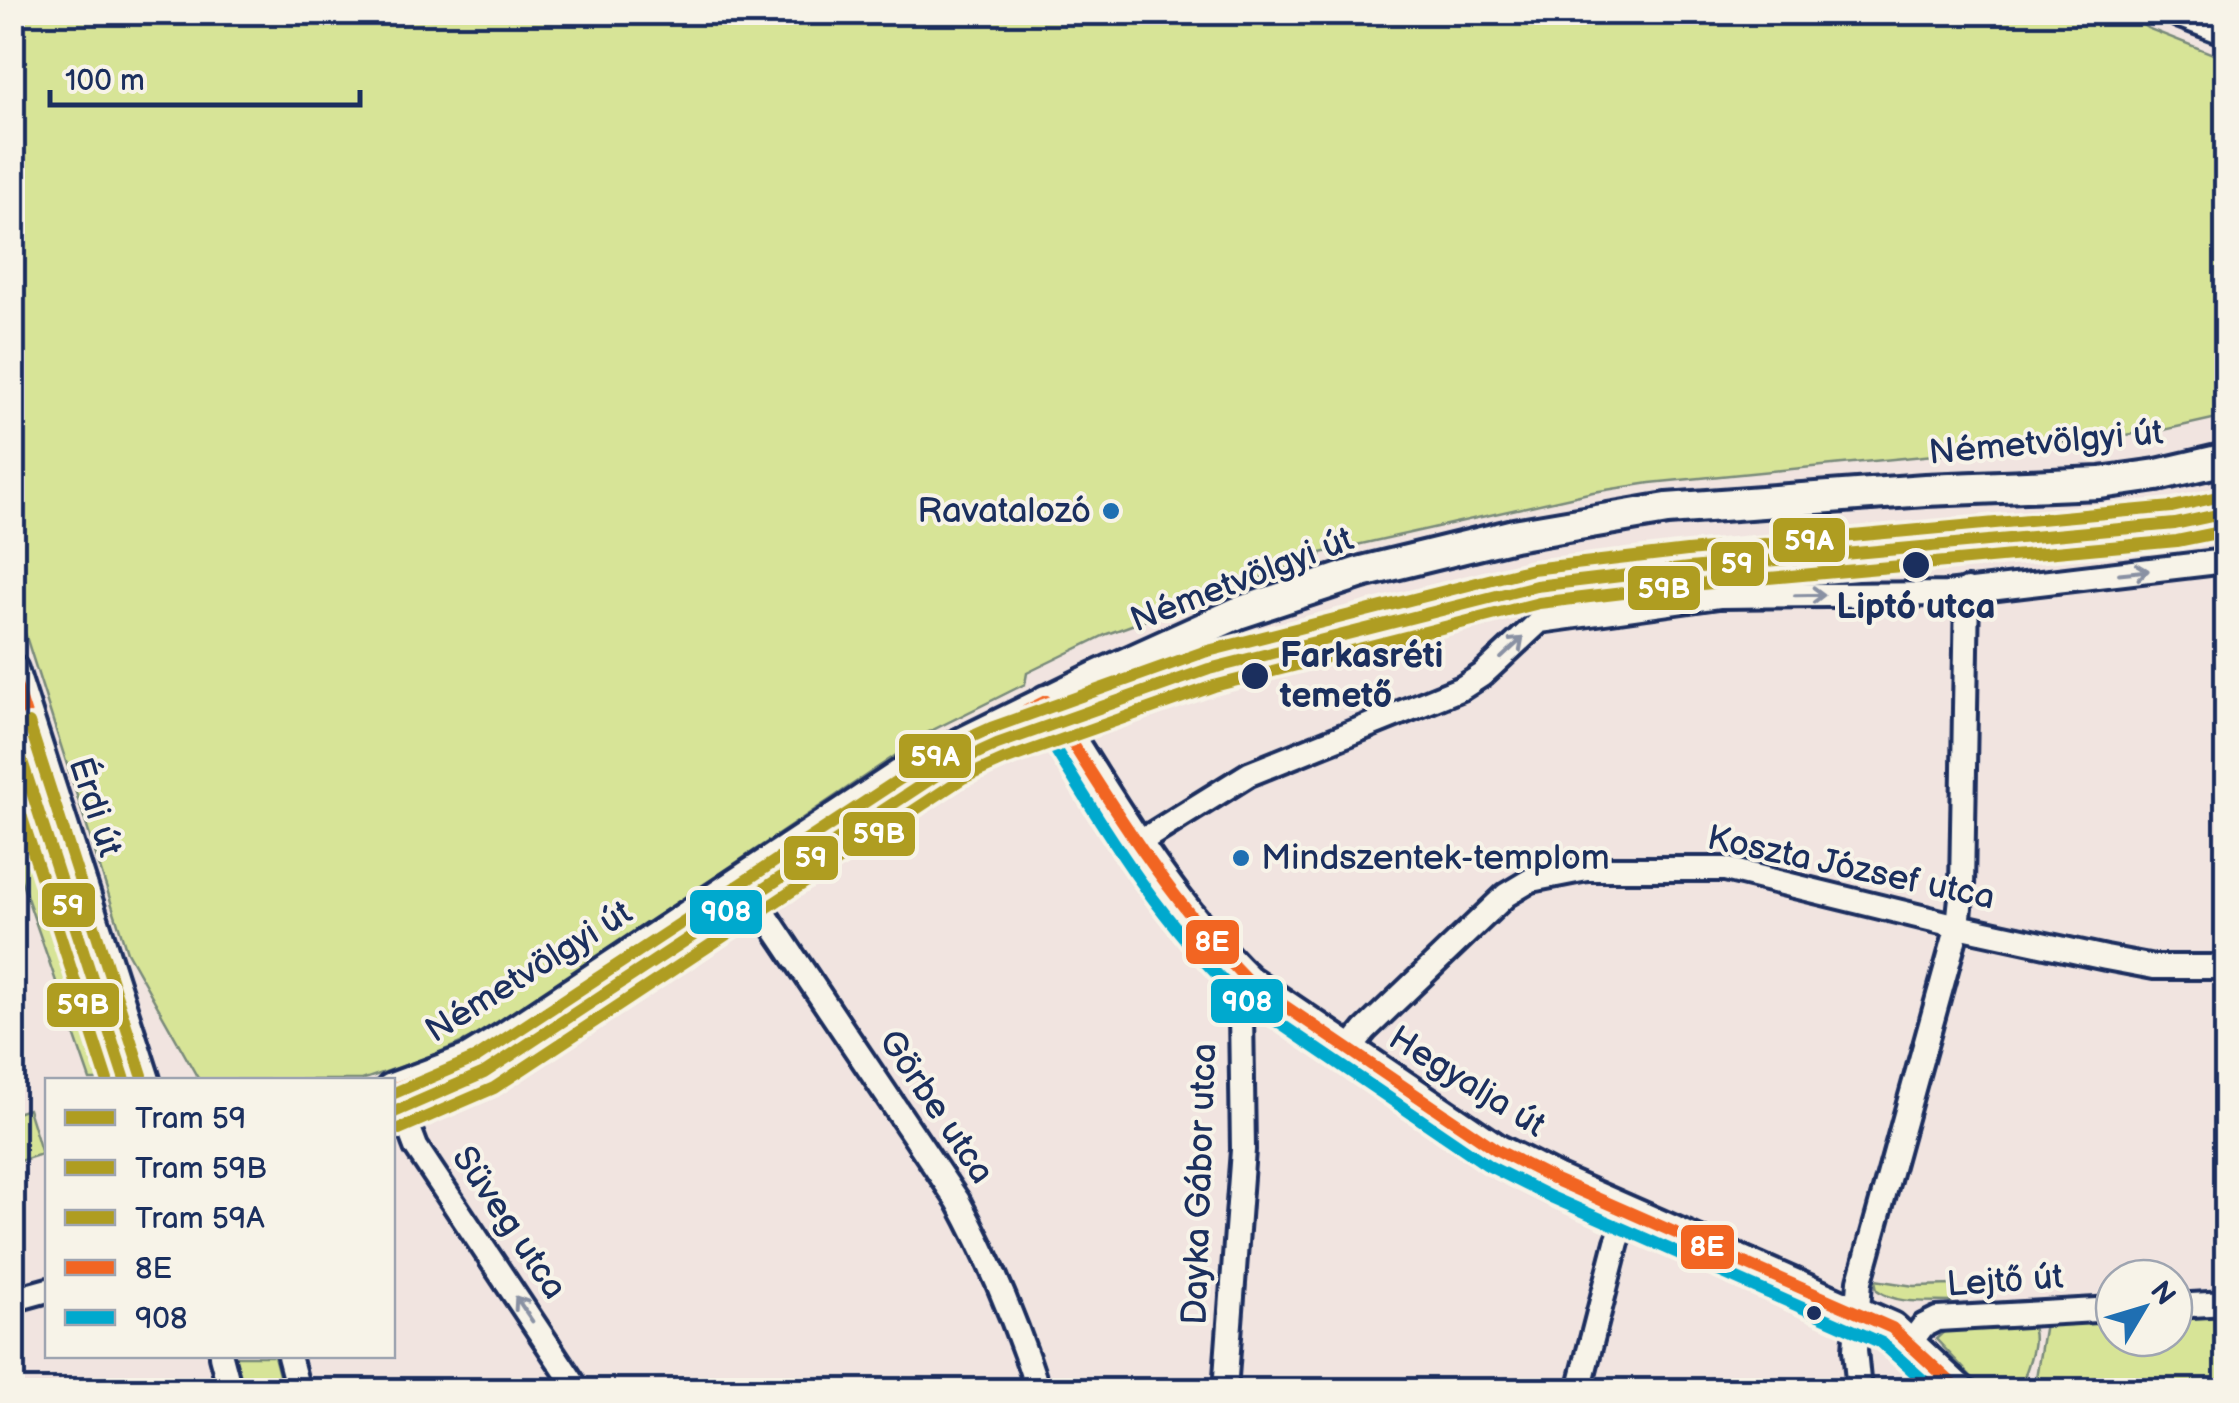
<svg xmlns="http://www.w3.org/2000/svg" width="2239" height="1403" viewBox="0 0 2239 1403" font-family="'Balsamiq Sans',sans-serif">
	<rect width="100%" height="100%" fill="#f1e4e0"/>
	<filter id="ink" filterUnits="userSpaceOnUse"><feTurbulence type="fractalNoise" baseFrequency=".01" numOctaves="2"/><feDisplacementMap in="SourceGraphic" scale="20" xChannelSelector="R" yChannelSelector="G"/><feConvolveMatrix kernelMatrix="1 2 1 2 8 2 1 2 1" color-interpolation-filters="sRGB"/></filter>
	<g filter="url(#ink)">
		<!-- green -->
		<g fill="#d7e497" stroke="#798a7a" stroke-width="2.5">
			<path d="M12,13h2115l20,15 79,31v357l-67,15 -103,12 -406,40 -57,9 -272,61v3l-214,78 -74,36 -6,3 -2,11 -118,59 1,4 -425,286 -54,24 -67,23h-163l-72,-128 -114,-356z"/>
			<path d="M13,784l94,296h-17l-77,-223z"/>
			<path d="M28,1109l14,45 -29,9v-49z"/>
			<path d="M1875,1280l39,6 40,-1 -3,17c-23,-1 -55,3 -74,-12z"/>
			<path d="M2226,1313v77h-192l11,-67 69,-4v19h60v-22z"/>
			<path d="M2030,1323c11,18 -5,48 -10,67h-36l-48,-51 11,-10z"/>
			<path d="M233,1356h41l9,34h-40z"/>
		</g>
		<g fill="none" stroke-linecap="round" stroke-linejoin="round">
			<!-- street casing -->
			<g stroke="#1b2f5e" stroke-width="30">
				<g id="street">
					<path d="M1138,843l111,-69 213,-86 20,-13 58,-54 179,-25 228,-2 279,-33"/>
					<path d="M742,880l216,321c33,61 59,124 80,189"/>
					<path d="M1348,1051l17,-21 141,-135 25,-15 56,-11h138l233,57 148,32 48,9h72"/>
					<path d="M394,1089l22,58 162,243"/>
					<path d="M12,1300l36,-10"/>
					<path d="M2174,1306l52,-3"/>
					<path d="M1911,1342l12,-16 14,-7 177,-10"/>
					<path d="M221,1356l9,34"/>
					<path d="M289,1356l9,34"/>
					<path d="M1225,1390l18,-240 -2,-137 7,-32"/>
					<path d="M1579,1390l38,-148 12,-30"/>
					<path d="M1859,1390l-4,-40 5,-69 98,-355 4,-38 5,-298"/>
				</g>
			</g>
			<!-- secondary casing -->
			<g stroke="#1b2f5e" stroke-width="38">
				<g id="secondary">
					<path d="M2181,12l45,17"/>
					<path d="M12,670l132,410"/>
					<path d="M1046,701c59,94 122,203 202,280l249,169 61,31 334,147 67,62"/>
					<path d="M392,1089l77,-29 36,-22 405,-269 187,-92 141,-64 124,-41 152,-37 153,-26 258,-19 175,-7 57,-8 69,-16"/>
				</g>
			</g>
			<!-- street -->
			<use href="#street" stroke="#f7f3e8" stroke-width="22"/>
			<!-- secondary -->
			<use href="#secondary" stroke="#f7f3e8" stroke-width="30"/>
			<!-- bus-1 casing -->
			<g stroke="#f7f3e8" stroke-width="20">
				<g id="bus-1">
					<path d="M12,672l132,408"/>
					<path d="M1046,701c61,98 121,196 202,280l249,169 61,31 334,147 67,62"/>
					<path d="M392,1089l77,-29 441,-291 136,-68"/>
				</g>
			</g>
			<!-- bus-2 casing -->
			<g stroke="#f7f3e8" stroke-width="20">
				<g id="bus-2">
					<path d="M1031,710c62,99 121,205 207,285l251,171 62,31 331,146 52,47"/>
					<path d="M12,729l114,351"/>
					<path d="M398,1105l81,-30 440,-291 135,-67"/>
				</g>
			</g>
			<!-- bus-1 -->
			<use href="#bus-1" stroke="#f26522" stroke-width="12"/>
			<!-- bus-2 -->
			<use href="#bus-2" stroke="#00a9ce" stroke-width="12"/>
			<!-- tram-1 casing -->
			<g stroke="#f7f3e8" stroke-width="20">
				<g id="tram-1">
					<path d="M12,730l113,350"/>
					<path d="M392,1113l92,-40 471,-310 42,-19 212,-75 327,-83 153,-18 486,-44 51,-11"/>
				</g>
			</g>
			<!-- tram-2 casing -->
			<g stroke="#f7f3e8" stroke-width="20">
				<g id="tram-2">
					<path d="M12,787l95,293"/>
					<path d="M399,1129l95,-41 469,-310 41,-18 210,-74 325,-83 152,-18 486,-44 49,-10"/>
				</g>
			</g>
			<!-- tram-3 casing -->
			<g stroke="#f7f3e8" stroke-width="20">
				<g id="tram-3">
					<path d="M29,723l113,352"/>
					<path d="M392,1094l84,-36 471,-310 44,-20 213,-76 328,-83 155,-18 485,-44 50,-11"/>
				</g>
			</g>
			<!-- tram-1 -->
			<use href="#tram-1" stroke="#af9d21" stroke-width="12"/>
			<!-- tram-2 -->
			<use href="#tram-2" stroke="#af9d21" stroke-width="12"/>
			<!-- tram-3 -->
			<use href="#tram-3" stroke="#af9d21" stroke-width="12"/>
		</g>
		<!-- one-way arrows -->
		<defs><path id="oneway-shaft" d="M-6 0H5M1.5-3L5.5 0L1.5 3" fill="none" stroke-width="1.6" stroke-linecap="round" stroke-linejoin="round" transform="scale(2.5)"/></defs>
		<g stroke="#8991a3">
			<use href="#oneway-shaft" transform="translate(2134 572) rotate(-6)"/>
			<use href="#oneway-shaft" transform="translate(1810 595) rotate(-1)"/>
			<use href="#oneway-shaft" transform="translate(1512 648) rotate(-43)"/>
			<use href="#oneway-shaft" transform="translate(524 1309) rotate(-124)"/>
		</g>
	</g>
	<!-- markers -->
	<g fill="#1f6fb2" stroke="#f7f3e8" stroke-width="4">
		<circle cx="1111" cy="511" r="10"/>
		<circle cx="1241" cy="858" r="10"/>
	</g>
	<g fill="#1b2f5e" stroke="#f7f3e8" stroke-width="4">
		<circle cx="1916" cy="565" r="15"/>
		<circle cx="1255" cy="676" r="15"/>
		<circle cx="1814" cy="1313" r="9"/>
	</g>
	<g text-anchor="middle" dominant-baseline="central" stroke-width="8" stroke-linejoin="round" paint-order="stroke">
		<!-- street labels -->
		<g font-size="35" fill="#1b2f5e" stroke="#f7f3e8">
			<text transform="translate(2046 443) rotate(-5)">Németvölgyi út</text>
			<text transform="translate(1242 580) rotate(-21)">Németvölgyi út</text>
			<text transform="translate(95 807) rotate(72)">Érdi út</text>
			<text transform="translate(1851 868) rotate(12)">Koszta József utca</text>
			<text transform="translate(529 972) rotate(-32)">Németvölgyi út</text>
			<text transform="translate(1467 1082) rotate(32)">Hegyalja út</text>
			<text transform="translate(936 1107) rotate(56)">Görbe utca</text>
			<text transform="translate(1200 1184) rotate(-88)">Dayka Gábor utca</text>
			<text transform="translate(509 1223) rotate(56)">Süveg utca</text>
			<text transform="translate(2005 1281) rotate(-4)">Lejtő út</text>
		</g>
		<!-- poi labels -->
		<g font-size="35" fill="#1b2f5e" stroke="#f7f3e8" text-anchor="end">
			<text x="1091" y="511">Ravatalozó</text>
			<text x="1261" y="858" text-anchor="start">Mindszentek-templom</text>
		</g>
		<!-- stop labels -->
		<g font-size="35" font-weight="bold" fill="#1b2f5e" stroke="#f7f3e8">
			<text x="1916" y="607">Liptó utca</text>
			<text x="1280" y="656" text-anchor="start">Farkasréti<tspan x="1280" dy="40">temető</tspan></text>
		</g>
	</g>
	<g stroke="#f7f3e8" stroke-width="4">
		<rect x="1771" y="516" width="76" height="48" rx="10" fill="#af9d21"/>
		<rect x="1709" y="540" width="57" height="48" rx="10" fill="#af9d21"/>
		<rect x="1626" y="564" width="76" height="48" rx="10" fill="#af9d21"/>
		<rect x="897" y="732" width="76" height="48" rx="10" fill="#af9d21"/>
		<rect x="841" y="810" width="76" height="48" rx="10" fill="#af9d21"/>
		<rect x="782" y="834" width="58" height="48" rx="10" fill="#af9d21"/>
		<rect x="40" y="881" width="57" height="48" rx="10" fill="#af9d21"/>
		<rect x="688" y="888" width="76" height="48" rx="10" fill="#00a9ce"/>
		<rect x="1184" y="918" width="57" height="48" rx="10" fill="#f26522"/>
		<rect x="1209" y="977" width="76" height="48" rx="10" fill="#00a9ce"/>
		<rect x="45" y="981" width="76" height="48" rx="10" fill="#af9d21"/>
		<rect x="1679" y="1223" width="57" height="48" rx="10" fill="#f26522"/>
	</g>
	<g font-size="28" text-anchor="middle" font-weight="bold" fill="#fff">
		<text x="1809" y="550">59A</text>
		<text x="1737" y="573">59</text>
		<text x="1664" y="598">59B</text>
		<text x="935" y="766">59A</text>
		<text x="879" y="843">59B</text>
		<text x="811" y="867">59</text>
		<text x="68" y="915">59</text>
		<text x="726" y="921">908</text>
		<text x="1212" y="951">8E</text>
		<text x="1247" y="1011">908</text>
		<text x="83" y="1014">59B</text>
		<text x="1707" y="1256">8E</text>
	</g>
	<!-- margin -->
	<rect width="2239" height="1403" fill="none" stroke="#f7f3e8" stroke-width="50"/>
	<rect x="25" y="25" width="2189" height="1353" fill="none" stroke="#1b2f5e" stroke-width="4" filter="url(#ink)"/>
	<!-- legend -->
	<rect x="45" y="1078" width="350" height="280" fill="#f7f3e8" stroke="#9fa5b1" stroke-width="2.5"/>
	<rect x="65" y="1110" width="50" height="15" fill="#af9d21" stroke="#9fa5b1" stroke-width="2.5"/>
	<text x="135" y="1128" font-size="30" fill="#1b2f5e">Tram 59</text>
	<rect x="65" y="1160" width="50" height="15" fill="#af9d21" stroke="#9fa5b1" stroke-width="2.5"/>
	<text x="135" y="1178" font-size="30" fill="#1b2f5e">Tram 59B</text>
	<rect x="65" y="1210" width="50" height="15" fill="#af9d21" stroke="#9fa5b1" stroke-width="2.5"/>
	<text x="135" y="1228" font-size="30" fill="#1b2f5e">Tram 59A</text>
	<rect x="65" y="1260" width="50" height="15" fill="#f26522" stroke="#9fa5b1" stroke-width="2.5"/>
	<text x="135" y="1278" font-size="30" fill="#1b2f5e">8E</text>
	<rect x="65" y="1310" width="50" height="15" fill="#00a9ce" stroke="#9fa5b1" stroke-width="2.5"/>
	<text x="135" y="1328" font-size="30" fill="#1b2f5e">908</text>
	<!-- north arrow -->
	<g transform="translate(2144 1308) rotate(52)"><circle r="48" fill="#f7f3e8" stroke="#9fa5b1" stroke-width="2.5"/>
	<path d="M0-8L18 38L0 25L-18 38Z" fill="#1f6fb2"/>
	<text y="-15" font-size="28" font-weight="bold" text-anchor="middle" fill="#1b2f5e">N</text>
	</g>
	<!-- scale -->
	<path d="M50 90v15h310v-15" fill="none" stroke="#1b2f5e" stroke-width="5"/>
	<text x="65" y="90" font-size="30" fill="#1b2f5e" stroke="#f7f3e8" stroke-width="8" paint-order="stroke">100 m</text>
</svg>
